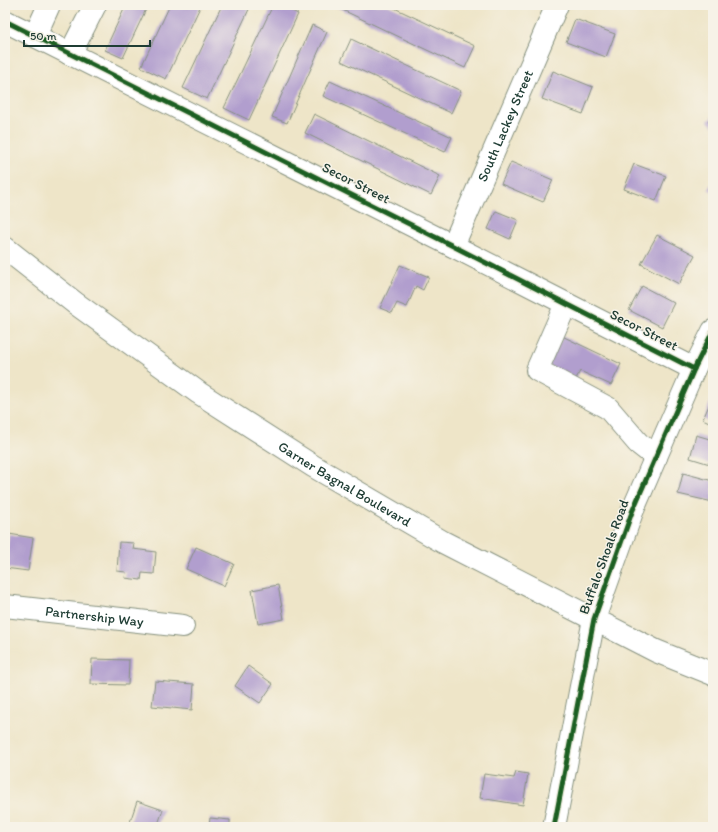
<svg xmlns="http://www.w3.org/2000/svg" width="718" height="832" viewBox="0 0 718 832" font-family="Itim,sans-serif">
	<rect width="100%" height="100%" fill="#f7f3e8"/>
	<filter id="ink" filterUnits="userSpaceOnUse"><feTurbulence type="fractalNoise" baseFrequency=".025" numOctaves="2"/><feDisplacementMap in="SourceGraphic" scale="8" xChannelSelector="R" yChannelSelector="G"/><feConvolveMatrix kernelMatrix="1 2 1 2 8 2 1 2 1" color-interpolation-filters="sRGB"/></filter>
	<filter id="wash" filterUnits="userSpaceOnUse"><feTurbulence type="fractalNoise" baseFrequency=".012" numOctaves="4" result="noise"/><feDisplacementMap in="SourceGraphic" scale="16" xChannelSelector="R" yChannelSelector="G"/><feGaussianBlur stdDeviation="0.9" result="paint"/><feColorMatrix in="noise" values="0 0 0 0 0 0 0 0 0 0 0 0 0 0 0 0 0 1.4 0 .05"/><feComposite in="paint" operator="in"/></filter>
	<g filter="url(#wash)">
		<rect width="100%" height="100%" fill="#eee5c8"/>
		<g id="blocks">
			<!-- building -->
			<g fill="#b19ece">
				<path d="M126,5h22l-25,53 -18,-8z"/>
				<path d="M170,5h31l-35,74 -25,-12z"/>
				<path d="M222,5h29l-44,94 -24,-11z"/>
				<path d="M273,5h7l18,9 -49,106 -25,-12z"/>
				<path d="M332,5h56l87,41 -10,22z"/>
				<path d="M575,19l40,15 -9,23 -40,-15z"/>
				<path d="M312,25l15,7 -40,91 -15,-6z"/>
				<path d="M351,39l110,52 -10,22 -110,-52z"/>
				<path d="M553,71l40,16 -10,27 -41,-15z"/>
				<path d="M330,81l122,56 -7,15 -122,-56z"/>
				<path d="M314,114l126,62 -9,19 -126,-62z"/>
				<path d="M713,116v11l-5,-6z"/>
				<path d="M511,162l42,18 -10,22 -42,-18z"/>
				<path d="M634,164l32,12 -10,25 -32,-12z"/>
				<path d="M713,181v11l-5,-3z"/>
				<path d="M496,211l22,9 -8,19 -22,-10z"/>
				<path d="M657,235l38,20 -16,29 -38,-20z"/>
				<path d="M400,265l29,12 -6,13 -7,-4 -9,21 -10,-4 -5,10 -12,-5z"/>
				<path d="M642,286l32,17 -12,24 -33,-17z"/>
				<path d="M562,336l59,28 -10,21 -31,-14 -4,8 -28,-13z"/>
				<path d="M713,396v28l-10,-5z"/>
				<path d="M696,435l17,5v25l-23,-7z"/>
				<path d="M683,473l30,8v21l-35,-8z"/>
				<path d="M9,534l24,4 -5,33 -23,-3z"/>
				<path d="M119,542l15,1 -1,6 23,3 -2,22 -12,-1 -1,7 -16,-2 1,-6 -9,-1z"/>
				<path d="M196,547l38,17 -10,22 -38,-17z"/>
				<path d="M278,585l6,34 -26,5 -6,-34z"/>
				<path d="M92,659l37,1 -1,25 -37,-1z"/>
				<path d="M248,666l25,18 -13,19 -25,-17z"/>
				<path d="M155,681l39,3 -2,26 -40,-4z"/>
				<path d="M516,772l12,2 -5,31 -43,-7 4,-24 30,4z"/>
				<path d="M137,801l26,9 -6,17h-20l-8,-2z"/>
				<path d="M210,818l20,2v7h-21z"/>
			</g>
		</g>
	</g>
	<g filter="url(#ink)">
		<use href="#blocks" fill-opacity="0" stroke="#86917e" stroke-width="1"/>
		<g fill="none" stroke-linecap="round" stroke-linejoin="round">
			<!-- minor casing -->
			<g stroke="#86917e" stroke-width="24">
				<g id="minor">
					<path d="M5,21l448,225 241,123"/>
					<path d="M35,36l14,-31"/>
					<path d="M70,54l25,-49"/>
					<path id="s1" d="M453,246l104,-241"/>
					<path d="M566,304l-29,66 71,38 30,35 18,14"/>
					<path id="s2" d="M5,606l178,20"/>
					<path d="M554,827l40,-208 38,-107 62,-143 19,-38"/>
				</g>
			</g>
			<!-- highway casing -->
			<g stroke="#86917e" stroke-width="24">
				<g id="highway">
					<path id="s3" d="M5,248l70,55 124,90 114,73 130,76 213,109 57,23"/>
				</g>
			</g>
			<!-- minor -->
			<use href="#minor" stroke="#fff" stroke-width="22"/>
			<!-- highway -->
			<use href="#highway" stroke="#fff" stroke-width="22"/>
			<!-- cycleway casing -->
			<g stroke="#f7f3e8" stroke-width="8">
				<g id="cycleway">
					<path d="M5,21l448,225 241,123"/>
					<path d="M554,827l40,-208 38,-107 62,-143 19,-38"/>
				</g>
			</g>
			<!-- cycleway -->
			<use href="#cycleway" stroke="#1b5e20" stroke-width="5"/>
		</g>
	</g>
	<g text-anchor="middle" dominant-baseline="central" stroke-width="3" stroke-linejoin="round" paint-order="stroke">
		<!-- street labels -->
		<g font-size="14" fill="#1f3d34" stroke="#f7f3e8">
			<text stroke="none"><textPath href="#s1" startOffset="131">South Lackey Street</textPath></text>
			<text transform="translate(356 183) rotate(27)">Secor Street</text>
			<text transform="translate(644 330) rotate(27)">Secor Street</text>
			<text stroke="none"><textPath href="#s3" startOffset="414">Garner Bagnal Boulevard</textPath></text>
			<text transform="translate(604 557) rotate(-70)">Buffalo Shoals Road</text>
			<text stroke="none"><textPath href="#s2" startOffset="90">Partnership Way</textPath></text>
		</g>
	</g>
	<!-- margin -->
	<rect width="718" height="832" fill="none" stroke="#f7f3e8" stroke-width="20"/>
	<!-- scale -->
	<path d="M24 40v6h126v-6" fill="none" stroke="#1f3d34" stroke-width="2"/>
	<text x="30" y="40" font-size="12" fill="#1f3d34" stroke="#f7f3e8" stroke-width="3" paint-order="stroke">50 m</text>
</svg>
